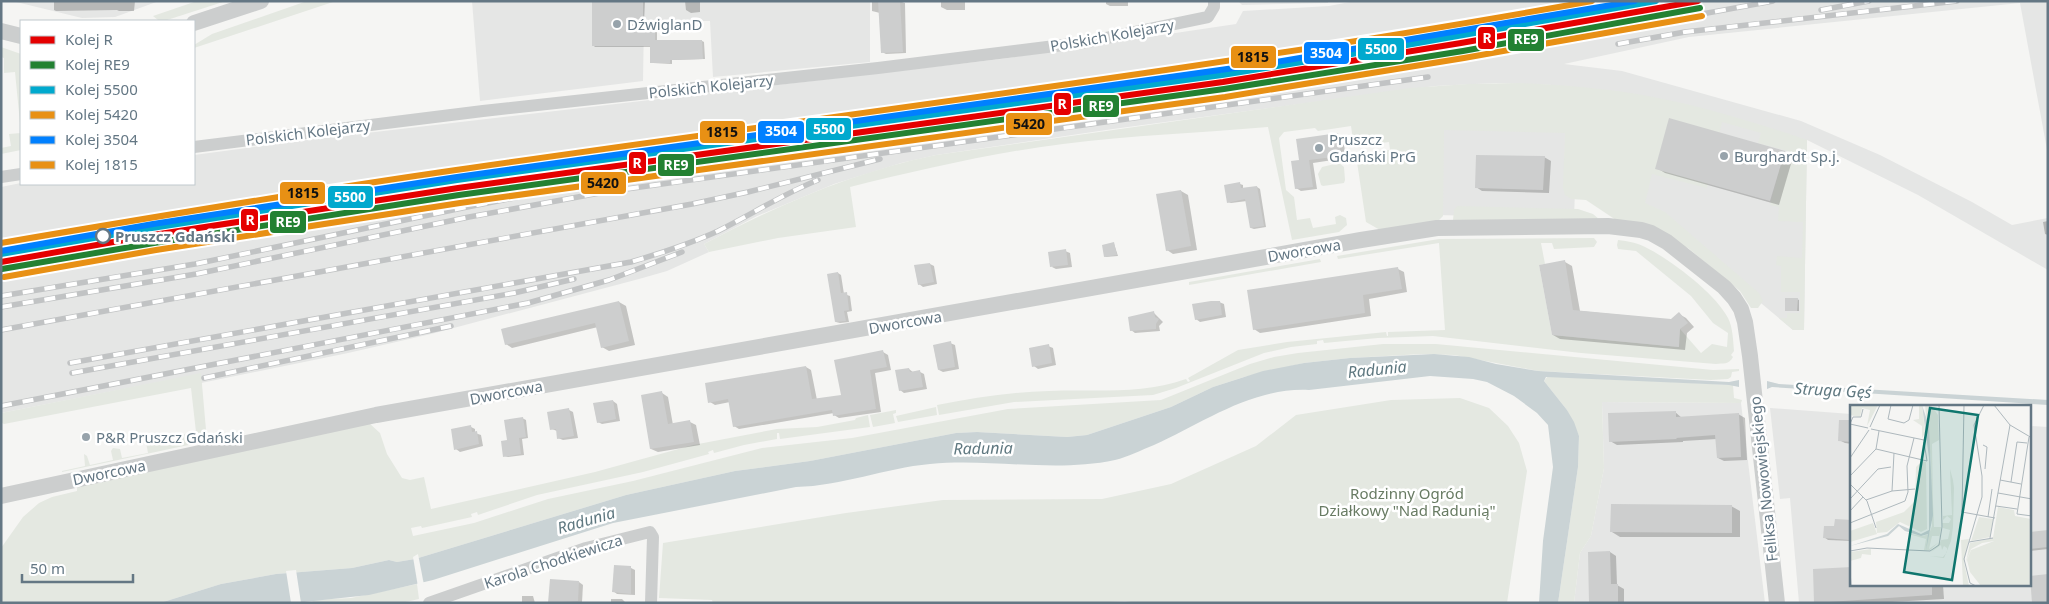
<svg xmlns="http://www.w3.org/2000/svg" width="2049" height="604" viewBox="0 0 2049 604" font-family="'Noto Sans',sans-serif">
	<rect width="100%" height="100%" fill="#f5f5f3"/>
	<!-- built -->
	<g fill="#e5e6e5">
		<path d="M12,1h147l-44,16 -33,1z"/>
		<path d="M472,1h398v61l-157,15 -3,-56h-66l-1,60 -163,20z"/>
		<path d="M1238,1h90v2l-86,2z"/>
		<path d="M1355,1h693v154l-28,-152 -331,34 -125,27 58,7 179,50 79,34 92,47 40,23 36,-7v52l-130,-75 -111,-55 -3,190h-11l-129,-108 -88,-60 -2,56 -139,-3 -6,-94 123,-36 -56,-2 -61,3 -322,43 -177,26 -35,8 -67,21 -77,32 -53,28 5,8 -42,19 -28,8 -208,55 -83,19 -147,30 -1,-9 -199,39v-226l20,-4 173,1v-29l121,-16 686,-80 235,-35 7,-13 86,-5z"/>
		<path d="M1602,402l139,1 24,200h-191l6,-50 11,-17 13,-68z"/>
		<path d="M1770,408l81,6 1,171h178v-159l18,1v176h-249l-9,-105 -10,1z"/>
	</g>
	<!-- green -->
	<g fill="#e4e8e1">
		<path d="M197,1h29l-62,20 -6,-1 -5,-4z"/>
		<path d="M307,1h29l-142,47v-3l18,-11z"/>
		<path d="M1,47l20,7v96l-20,4v-6l10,-2 -2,-12 12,-1 -6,-61 -11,1v-15l-3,-1z"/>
		<path d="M1520,83c44,2 89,5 133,14 52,10 104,26 154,43l-3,190h-11l-14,-12h8v-5h13v-21h-19v-26l-5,-1 1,-9 25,2 1,-36 -25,-1 1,-14 -9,-2 12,-45 6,2 3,-10 -33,-9 3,-10 -39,-11 -15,66 -55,-14 -7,29 20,9 94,81 4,8 -5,7h-7l-11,-17 -52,-43 -72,-28 -30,-20 -15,-1 -6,-4 -2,-7 2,-55 -121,-3 -1,86 -5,5 -58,9 -14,-8 -9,-60 8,-8 25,-4 -1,-8 -30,4 -6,-6 -2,-14 -33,5 -3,-3 -31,4 -5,6 7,52 8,7 3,23 13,-2 3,10 23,-4 -1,-7 5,-2 6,3 1,7 -8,7 -47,8 -24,-113c-68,6 -137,8 -205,17 -72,9 -143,26 -213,43l6,40 -78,11 -69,14 -5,-8c74,-39 149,-72 232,-89l474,-67 58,-4z"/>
		<path d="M1339,163l5,4 1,13 -1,3 -21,3 -2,-1 -3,-11 4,-7z"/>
		<path d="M1457,206l121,3 15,5 7,6h-147l1,-10z"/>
		<path d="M1594,238l3,4 -3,5 -40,2 -2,-6h-11l4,21 -6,1 13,70 126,12 2,-18 21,24 11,-9 15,3 1,-14 -15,-10 -22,-27 -55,-45 -18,-2 -1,-4 1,-5c10,1 20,3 29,8 24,12 69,46 81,70 5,10 5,22 6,33l-3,4 2,2c-4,8 -10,6 -17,7l-135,-11 -148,-17 -55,2 -54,5 -1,-3 -6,1v3l-26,3 -27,6 -88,35 -23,7 -139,7 -75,13 -2,-10c37,-7 74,-13 112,-14 46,-2 93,4 137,-12l2,3 2,-1 -2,-3 50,-28 49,-8 99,-10 1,4h1v-4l57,-2 -6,-87 -101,16 -1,-3 102,-17z"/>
		<path d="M1320,259l1,3 -132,23v-3z"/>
		<path d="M1383,344h53l277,26 26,-1v2l-7,1 -1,5 -3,2 -17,1 -173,-9 -84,-16 -32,-1 -72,4 -46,5 -60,14 -31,10 -42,20 -84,28 -20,2 -90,-5 -21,1 -146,28 -75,10 -109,24 -211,64 -18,3 -8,-2 -37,8 -76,6 -27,5 -28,5 -61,19h-159v-55l5,-7 17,-24 16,-14 13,-6 25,-6v-5l292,-63 11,10 7,21 15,24 8,2 14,-3 7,32 164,-37 98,-27 84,-16 40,-2 38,-7 1,-2 12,-3 2,12 -90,12 -1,-6h-2v6l-33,6 -30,8 -1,-3 -5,2 1,2 -66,18 -106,23 -59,20 -1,-3 -6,2 1,3 -50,11 -1,-2 -10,2 2,8 61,-13 74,-24 85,-18 129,-33 90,-10 156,-29 153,-9 89,-36 24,-7 24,-4z"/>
		<path d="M201,373l6,68 -145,31v-1l23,-5 -1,-12 3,2 3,9 23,-5 -2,-9 2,-3 7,1 2,9 26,-5 -2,-11 50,-10 -5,-44 -187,36 -2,-1 -1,-10z"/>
		<path d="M1548,376l185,9 1,13 8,2 -1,3 -139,-1 2,66 -13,68 -11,17 -6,50h-16l20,-136 1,-31 -12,-26 -23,-29z"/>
		<path d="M1460,398l29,10 19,18 11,17 8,28 -20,132h-370l-12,-2 -32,2h-380l-1,-3 -53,-2 4,-55 183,-30 97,-13 159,-1 69,-15 85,-38 40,-31 95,-15z"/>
		<path d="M936,407l1,8 -39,7 -2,-6z"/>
		<path d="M896,410v3l-3,1 2,9 -22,4 -3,-12z"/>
		<path d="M417,584l2,15 -18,4h-88l-1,-3 39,-2z"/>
	</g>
	<!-- water -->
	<g fill="#cad3d5">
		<path d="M1434,354l35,3 27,7 42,7 191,11 10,-2v7l-10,-2 -183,-8 -2,4 23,29 7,12 5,14 -1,31 -20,136h-19l4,-62 10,-74 -5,-42 -11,-12 -23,-17 -27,-14 -14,-3 -43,-3 -121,14c-57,-3 -106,33 -155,55 -13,5 -26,12 -39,15 -61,13 -124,-2 -185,4 -45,4 -88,22 -134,23l-183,36 -180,57 -64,15 -74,8h-135l61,-19 28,-5 27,-5 76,-6 37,-8 8,2 18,-3 211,-64 109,-24 75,-10 146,-28 21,-1 90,5 20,-2 84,-28 42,-20 50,-16 41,-8 46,-5z"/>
		<path d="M1767,381l12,3 269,16v5l-276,-18 -5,2z"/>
	</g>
	<!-- pier -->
	<g fill="#f5f5f3">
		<path d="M418,554l6,31 -6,2 -5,-30z"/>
		<path d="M296,570l5,33h-10l-5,-32z"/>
	</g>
	<!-- shadow -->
	<g fill="#0003">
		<path d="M54,1h81l-1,10h-15l-2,-1 -61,1 -2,-1z"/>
		<path d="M593,1h52l-1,22 13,1v17h45l2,1 1,17 -33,1v4l-19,-1 -2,-1v-15h-56l-2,-2z"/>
		<path d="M685,1h15v11l-9,1 -5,-3z"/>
		<path d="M941,1h24v9h-18l-6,-3z"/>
		<path d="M1106,1h22v5h-18l-4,-2z"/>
		<path d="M872,2h30l3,1 1,50 -20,1 -4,-2 -2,-39 -8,-2z"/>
		<path d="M1338,135l5,3 3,20 -33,5 4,26 -16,2 -5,-3 4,-27z"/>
		<path d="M1784,152l9,5 -14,48 -114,-32 -8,-5z"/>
		<path d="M1544,157l7,4 -2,32 -67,-2 -6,-4z"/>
		<path d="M1240,184l3,1v4l14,-2 3,2 6,38 -12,2 -3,-1 -4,-27 -16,2 -3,-1z"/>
		<path d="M1181,191l7,4 9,55 -24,4 -6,-4 -10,-55z"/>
		<path d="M2048,221v14l-3,-1 -2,-12z"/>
		<path d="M1114,244l4,12 -13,1z"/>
		<path d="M1065,251l5,2 2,14 -16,2 -4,-2z"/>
		<path d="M1565,262l7,4 8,45 92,9 7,-6 7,4 8,9 -7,6 -2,17 -125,-11 -7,-4z"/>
		<path d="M930,264l4,2 3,18 -14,3 -4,-3z"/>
		<path d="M1398,269l6,3 3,20 -38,7 2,17 -111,17 -6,-4z"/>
		<path d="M838,273l3,2 3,19 6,2 2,15 -5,1 2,10 -9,1 -4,-1z"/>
		<path d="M1797,299l2,1v11h-11z"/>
		<path d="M619,302l7,4 9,39 -26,6 -7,-4 -4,-20 -86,21 -6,-4z"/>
		<path d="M1219,302l5,2 2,13 -26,5 -4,-3z"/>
		<path d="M1154,313l9,9 -4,4 1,5 -25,2 -4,-3z"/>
		<path d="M950,343l5,2 4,24 -16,3 -4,-2z"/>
		<path d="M1048,346l5,2 3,17 -18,4 -4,-3z"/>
		<path d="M883,352l5,3 3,15 -16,3 6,39 -42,6 -5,-3v-2l-95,16 -5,-3 -4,-24 -15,3 -5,-3 96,-35 5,3 6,30 25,-4z"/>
		<path d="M909,369l5,4 6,-1 4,2 3,15 -23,4 -4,-3 -4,-19z"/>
		<path d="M662,393l6,4 5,28 17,-3 6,3 4,20 -42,7 -7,-3z"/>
		<path d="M613,401l4,3 3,17 -18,3 -4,-2z"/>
		<path d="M569,410l4,2 5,26 -15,2 -5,-2 -1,-7 -5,-2z"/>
		<path d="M1675,412l7,6 56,-4 7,4 2,42 -23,1 -6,-3 -1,-19 -34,2v1l-66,3 -7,-4z"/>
		<path d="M522,418l4,2 2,18 -6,1 2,16 -16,2 -4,-1 5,-15z"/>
		<path d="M1852,422v22l-7,-1 -6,-3z"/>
		<path d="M471,427l4,2v4l6,2 2,11 -23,6 -4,-3z"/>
		<path d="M1731,506l9,5v26h-120l-8,-5z"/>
		<path d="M1852,521v20l-24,-1 -4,-3 11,-9z"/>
		<path d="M2048,532v17l-18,2v-17z"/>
		<path d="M1610,552l6,4 1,29 7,4v14h-33z"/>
		<path d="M615,566l16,2 4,2v25l-18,-1 -4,-3z"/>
		<path d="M579,582l4,3 -1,17 -32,1z"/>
		<path d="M1852,585h91l1,14 -70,4h-58z"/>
		<path d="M522,596h11l2,7h-13z"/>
		<path d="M611,599h11l4,4h-15z"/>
	</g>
	<!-- building -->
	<g fill="#cdcece">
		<path d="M592,1h51v21h12v18h47l1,19 -33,1v3h-20v-17h-58z"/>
		<path d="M878,1h22l3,51 -22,1z"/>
		<path d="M1669,118l116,33 -15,50 -115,-32z"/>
		<path d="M1338,133l3,23 -32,4 4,27 -18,2 -4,-28 8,-1 -3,-21z"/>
		<path d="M1476,155l69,1 -2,34 -68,-2z"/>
		<path d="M1240,182l1,6 16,-2 7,40 -14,2 -5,-29 -18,4 -3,-18z"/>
		<path d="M1181,190l10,56 -25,5 -10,-57z"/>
		<path d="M1114,242l3,13 -13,2 -2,-12z"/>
		<path d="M1066,249l2,16 -18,2 -2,-15z"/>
		<path d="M1565,260l8,50 98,9 8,-7 9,11 -8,6 -1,18 -127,-12 -13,-70z"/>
		<path d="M930,263l4,19 -16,3 -4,-20z"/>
		<path d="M1398,267l4,22 -39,6 2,18 -112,17 -6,-40z"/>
		<path d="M838,272l3,21 6,-1 2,18 -5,1 2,10 -11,1 -8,-48z"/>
		<path d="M1785,298h13l-1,13h-12z"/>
		<path d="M619,301l10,40 -28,7 -6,-25 -90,22 -4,-16z"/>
		<path d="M1211,301h9l2,14 -27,5 -3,-16z"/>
		<path d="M1154,311l1,6 4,2 -3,5v5l-26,2 -2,-14z"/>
		<path d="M951,341l4,26 -17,3 -5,-25z"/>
		<path d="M1049,344l3,19 -20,4 -3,-19z"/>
		<path d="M883,350l4,17 -17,3 6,39 -43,7 -1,-6 -99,17 -5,-28 -20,4 -3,-20 101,-17 6,33 29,-4 -7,-35z"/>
		<path d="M909,368l1,4 10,-2 3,17 -24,4 -4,-21z"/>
		<path d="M662,391l6,33 22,-4 4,22 -44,7 -9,-54z"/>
		<path d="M613,400l3,19 -19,4 -4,-20z"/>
		<path d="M569,408l5,28 -17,3 -1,-10 -6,1 -3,-18z"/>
		<path d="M1676,411v6l63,-4 2,44 -24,1 -2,-23 -39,3 1,1 -68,3 -1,-29z"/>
		<path d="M523,417l3,20 -7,1 2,16 -18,3 -2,-16 6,-1 -3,-20z"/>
		<path d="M1839,420h13v22l-14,-1z"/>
		<path d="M471,425l1,7 5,-1 2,13 -25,6 -3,-21z"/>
		<path d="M1611,504l121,1v28l-122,-1z"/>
		<path d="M1835,519l17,1 -2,20 -27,-2 1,-12h10z"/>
		<path d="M2048,530v17l-18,2v-17z"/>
		<path d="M1610,551l1,33h7v19h-29l-1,-51z"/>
		<path d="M614,565l17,1v28l-19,-2z"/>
		<path d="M1852,567v18h80v10l-118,8 -1,-34z"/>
		<path d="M2048,574v29h-16l-2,-27z"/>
		<path d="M550,579l29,2 -1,20 -30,2z"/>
	</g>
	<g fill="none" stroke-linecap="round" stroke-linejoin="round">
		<!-- minor -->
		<g stroke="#cccece" stroke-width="12">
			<path d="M194,147l289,-36 395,-43 209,-26 121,-25 6,-10v-6"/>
			<path d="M1,177l20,-3"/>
			<path d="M429,603l157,-55 64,-16 3,5 -2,66"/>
		</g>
		<!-- tertiary -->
		<g stroke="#cccece" stroke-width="16">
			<path d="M194,23l67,-22"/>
			<path d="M1,31l20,5"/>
			<path d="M1,496l375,-81 985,-175 76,-12 171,-2 33,4 10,3 16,9 57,45 10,11 7,11 4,13 5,34 27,247"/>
		</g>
		<!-- rail casing -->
		<g stroke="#c1c3c4" stroke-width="5.5">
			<g id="rail">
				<path d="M1821,10l48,-9"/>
				<path d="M1618,44l67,-12 272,-31"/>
				<path d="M1,296l194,-32 272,-57 135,-26 136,-21 685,-95 350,-64"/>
				<path d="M1,307l195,-33 273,-57 136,-25 823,-115"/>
				<path d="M1,330l691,-126 56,-12 132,-33"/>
				<path d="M70,363l561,-101c30,-9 59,-18 87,-31 34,-17 65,-37 100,-51"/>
				<path d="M72,373l442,-80 60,-14"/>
				<path d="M204,378l247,-52"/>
				<path d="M1,406l527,-103 81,-23 73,-28"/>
			</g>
		</g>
		<!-- rail -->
		<use href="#rail" stroke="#fff" stroke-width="4" stroke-dasharray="11" stroke-linecap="butt"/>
		<!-- rail-1 casing -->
		<g stroke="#fff" stroke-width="10">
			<path id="rail-1" d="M1,262l152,-27 305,-47 765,-106 238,-39 237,-42"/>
		</g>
		<!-- rail-2 casing -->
		<g stroke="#fff" stroke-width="10">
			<path id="rail-2" d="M2,269l152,-26 305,-48 765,-106 239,-38 237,-43"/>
		</g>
		<!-- rail-3 casing -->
		<g stroke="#fff" stroke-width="10">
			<path id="rail-3" d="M1,254l151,-26 305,-48 765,-105 179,-29 255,-45"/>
		</g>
		<!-- rail-4 casing -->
		<g stroke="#fff" stroke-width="10">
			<path id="rail-4" d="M4,277l152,-27 304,-47 765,-106 239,-39 238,-42"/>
		</g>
		<!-- rail-5 casing -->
		<g stroke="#fff" stroke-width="10">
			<path id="rail-5" d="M1,251l152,-27 304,-47 813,-114 365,-62"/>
		</g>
		<!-- rail-6 casing -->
		<g stroke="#fff" stroke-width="10">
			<path id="rail-6" d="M1,243c152,-26 303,-51 455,-73 379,-55 759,-101 1136,-169"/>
		</g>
		<!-- rail-1 -->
		<use href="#rail-1" stroke="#e50000" stroke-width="6"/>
		<!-- rail-2 -->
		<use href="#rail-2" stroke="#238132" stroke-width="6"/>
		<!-- rail-3 -->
		<use href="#rail-3" stroke="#00a9ce" stroke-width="6"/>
		<!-- rail-4 -->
		<use href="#rail-4" stroke="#e89014" stroke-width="6"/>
		<!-- rail-5 -->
		<use href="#rail-5" stroke="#0080ff" stroke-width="6"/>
		<!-- rail-6 -->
		<use href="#rail-6" stroke="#e89014" stroke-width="6"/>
	</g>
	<!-- markers -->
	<g fill="#97a3ab" stroke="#fff" stroke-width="2">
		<circle cx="617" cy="24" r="5"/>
		<circle cx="1319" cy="148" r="5"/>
		<circle cx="1724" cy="156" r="5"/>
		<circle cx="86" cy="437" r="5"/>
	</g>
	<circle fill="#fff" stroke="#647784" stroke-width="2.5" cx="103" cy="236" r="7"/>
	<g text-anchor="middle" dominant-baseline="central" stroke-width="5" stroke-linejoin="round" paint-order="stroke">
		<!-- poi labels -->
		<g font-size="15" fill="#647784" stroke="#fff" text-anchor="start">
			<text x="627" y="24">DźwiglanD</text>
			<text x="1329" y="139">Pruszcz<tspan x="1329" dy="17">Gdański PrG</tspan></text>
			<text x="1734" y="156">Burghardt Sp.j.</text>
			<text x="96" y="437">P&amp;R Pruszcz Gdański</text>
		</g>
		<!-- street labels -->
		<g font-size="15" fill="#647784" stroke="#fff">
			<text transform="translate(1112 35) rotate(-10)">Polskich Kolejarzy</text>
			<text transform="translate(711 86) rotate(-6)">Polskich Kolejarzy</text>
			<text transform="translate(308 132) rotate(-7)">Polskich Kolejarzy</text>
			<text transform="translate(1304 250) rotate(-10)">Dworcowa</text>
			<text transform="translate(905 322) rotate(-10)">Dworcowa</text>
			<text transform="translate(506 392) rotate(-11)">Dworcowa</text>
			<text transform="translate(109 472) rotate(-12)">Dworcowa</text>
			<text transform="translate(1763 479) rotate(-96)">Feliksa Nowowiejskiego</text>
			<text transform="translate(553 561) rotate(-18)">Karola Chodkiewicza</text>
		</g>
		<!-- stop labels -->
		<g font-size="15" font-weight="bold" fill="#647784" stroke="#fff" text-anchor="start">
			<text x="115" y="236">Pruszcz Gdański</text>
		</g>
		<!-- park labels -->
		<g font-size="15" fill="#687b63" stroke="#fff">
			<text x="1407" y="493">Rodzinny Ogród<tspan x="1407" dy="17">Działkowy "Nad Radunią"</tspan></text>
		</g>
		<!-- water labels -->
		<g font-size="16" font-style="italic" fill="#5f7880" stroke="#fff">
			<text transform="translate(1377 369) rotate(-6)">Radunia</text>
			<text transform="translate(1833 390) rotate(3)">Struga Gęś</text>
			<text transform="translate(983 448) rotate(-1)">Radunia</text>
			<text transform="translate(586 520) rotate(-16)">Radunia</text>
		</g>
	</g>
	<!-- overview -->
	<g transform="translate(1850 405)">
		<rect width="181" height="181" fill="#f5f5f3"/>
		<path d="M0,0h28l-11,21 3,-16 -8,-2 -2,9 -10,-2zM69,0h3l4,36 -1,-8 -3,5v-12l-9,-6 6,-1zM75,0h6l7,10 1,25 -7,4 1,58 1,25h7v-8v8l-2,13v-4h-7l-3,13 10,-7 -9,8h-6l2,-11 -21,-6 18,3 6,-2 3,-8 -1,-65zM72,56l4,1 1,67 -6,3 -21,-10 -13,10 -10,1 -1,-11 28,-10 11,-11 1,-34zM100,64l3,11 1,8 -1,39 -2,14 -7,17 -15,-2 14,1 4,-5v-4l-3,-2 -2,4 -1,-5 -10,7 10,-11 1,-12 -1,11 7,-1 2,-9 -7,-2 -1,-5h7l2,-4 -4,-3 -4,4v-4l9,-1zM148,102l16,3 1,6 16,3v67h-50l-11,-14 -3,-12 4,-10 23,-9 -12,2 -11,6 -5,13 4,-19 23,-5zM129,112l14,2 -3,18 -19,4zM23,118l4,11 -27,8v-11zM119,134l-5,23 5,24h-6l-2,-46zM21,144v6l-9,-1 -1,4 -11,3v-9z" fill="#e4e8e1"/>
		<path d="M72,0l7,21 4,89 -7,35 2,-16 -7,2 -16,-5 -6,-5 -11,10 -38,10 37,-12 11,-10 23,10 8,-4v-72z" fill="#cad3d5"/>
		<path fill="none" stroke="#aeb8bd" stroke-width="1" d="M41,0l-3,14 16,4 5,-3 4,-15M114,0l-2,107 33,6M144,0l16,20 22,13M0,19l3,-7h8l2,-8M0,19l18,4M20,22l10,-22M21,24l53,11M179,32l-12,77 15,2M133,40l4,2 -2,22M26,44l51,12 -3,-19M0,53l19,-28M0,71l26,-27 3,-18M150,75l21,4M161,77l6,-40 10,1M0,79l17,17 9,27M42,86l2,-38M148,88l34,6M0,94l28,-30 13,-2M16,95l26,-9 23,-2M146,101l21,3M0,106l13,-14M138,112l4,-28M0,118l55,-22 3,-9 -1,-26 7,-28M140,133l20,-113M119,137l24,-4M0,146l17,-3 63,3 9,-6 3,-18 -3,-122M0,164l1,17M126,181l-6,-3 -6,-24 18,-62v-21l-8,-51 10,-20"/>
		<path fill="#0f766e" fill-opacity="0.15" stroke="#0f766e" stroke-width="2.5" d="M80,3l48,7 -26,165 -48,-8z"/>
		<rect width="181" height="181" fill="none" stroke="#647784" stroke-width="2.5"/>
	</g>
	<g stroke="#fff" stroke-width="2">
		<rect x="1477" y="26" width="19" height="24" rx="5" fill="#e50000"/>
		<rect x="1507" y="28" width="38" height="24" rx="5" fill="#238132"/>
		<rect x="1357" y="37" width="48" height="24" rx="5" fill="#00a9ce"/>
		<rect x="1303" y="41" width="47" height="24" rx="5" fill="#0080ff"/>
		<rect x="1230" y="45" width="47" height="24" rx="5" fill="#e89014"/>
		<rect x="1053" y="92" width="19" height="24" rx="5" fill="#e50000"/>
		<rect x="1082" y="94" width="38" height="24" rx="5" fill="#238132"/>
		<rect x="1005" y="112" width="48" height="24" rx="5" fill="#e89014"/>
		<rect x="805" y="117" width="47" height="24" rx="5" fill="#00a9ce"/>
		<rect x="757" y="120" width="48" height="24" rx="5" fill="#0080ff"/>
		<rect x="699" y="120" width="47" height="24" rx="5" fill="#e89014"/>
		<rect x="628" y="151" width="19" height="24" rx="5" fill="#e50000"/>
		<rect x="657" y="153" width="38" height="24" rx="5" fill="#238132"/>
		<rect x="580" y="171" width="47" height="24" rx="5" fill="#e89014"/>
		<rect x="279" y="181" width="47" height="24" rx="5" fill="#e89014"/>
		<rect x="327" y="185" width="47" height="24" rx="5" fill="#00a9ce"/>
		<rect x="240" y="208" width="19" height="24" rx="5" fill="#e50000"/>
		<rect x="269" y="210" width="38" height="24" rx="5" fill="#238132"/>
	</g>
	<g font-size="14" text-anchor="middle" font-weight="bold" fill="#fff">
		<text x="1487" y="43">R</text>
		<text x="1526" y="44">RE9</text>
		<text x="1381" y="54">5500</text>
		<text x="1326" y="58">3504</text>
		<text x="1062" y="109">R</text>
		<text x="1101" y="111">RE9</text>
		<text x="829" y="134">5500</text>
		<text x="781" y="136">3504</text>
		<text x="637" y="168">R</text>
		<text x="676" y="170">RE9</text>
		<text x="350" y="202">5500</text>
		<text x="250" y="225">R</text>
		<text x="288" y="227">RE9</text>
	</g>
	<g font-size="14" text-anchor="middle" font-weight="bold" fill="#111">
		<text x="1253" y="62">1815</text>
		<text x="1029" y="129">5420</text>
		<text x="722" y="137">1815</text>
		<text x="603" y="188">5420</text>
		<text x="303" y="198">1815</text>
	</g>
	<!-- border -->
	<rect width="2049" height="604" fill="none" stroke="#647784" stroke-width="5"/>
	<!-- legend -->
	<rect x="20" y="20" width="175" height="165" fill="#ffffff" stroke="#c1c9ce"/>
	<rect x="30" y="36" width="25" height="8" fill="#e50000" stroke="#c1c9ce"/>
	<text x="65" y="45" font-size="15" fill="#647784">Kolej R</text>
	<rect x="30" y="61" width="25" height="8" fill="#238132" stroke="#c1c9ce"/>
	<text x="65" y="70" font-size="15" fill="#647784">Kolej RE9</text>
	<rect x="30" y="86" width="25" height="8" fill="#00a9ce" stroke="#c1c9ce"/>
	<text x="65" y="95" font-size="15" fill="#647784">Kolej 5500</text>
	<rect x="30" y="111" width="25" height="8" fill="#e89014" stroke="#c1c9ce"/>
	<text x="65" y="120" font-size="15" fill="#647784">Kolej 5420</text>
	<rect x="30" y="136" width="25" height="8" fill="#0080ff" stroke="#c1c9ce"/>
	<text x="65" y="145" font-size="15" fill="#647784">Kolej 3504</text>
	<rect x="30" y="161" width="25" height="8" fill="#e89014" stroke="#c1c9ce"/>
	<text x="65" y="170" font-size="15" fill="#647784">Kolej 1815</text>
	<!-- scale -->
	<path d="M22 574v8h111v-8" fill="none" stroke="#647784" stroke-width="2.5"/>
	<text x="30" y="574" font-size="15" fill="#647784" stroke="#ffffff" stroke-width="4" paint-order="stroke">50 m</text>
</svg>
